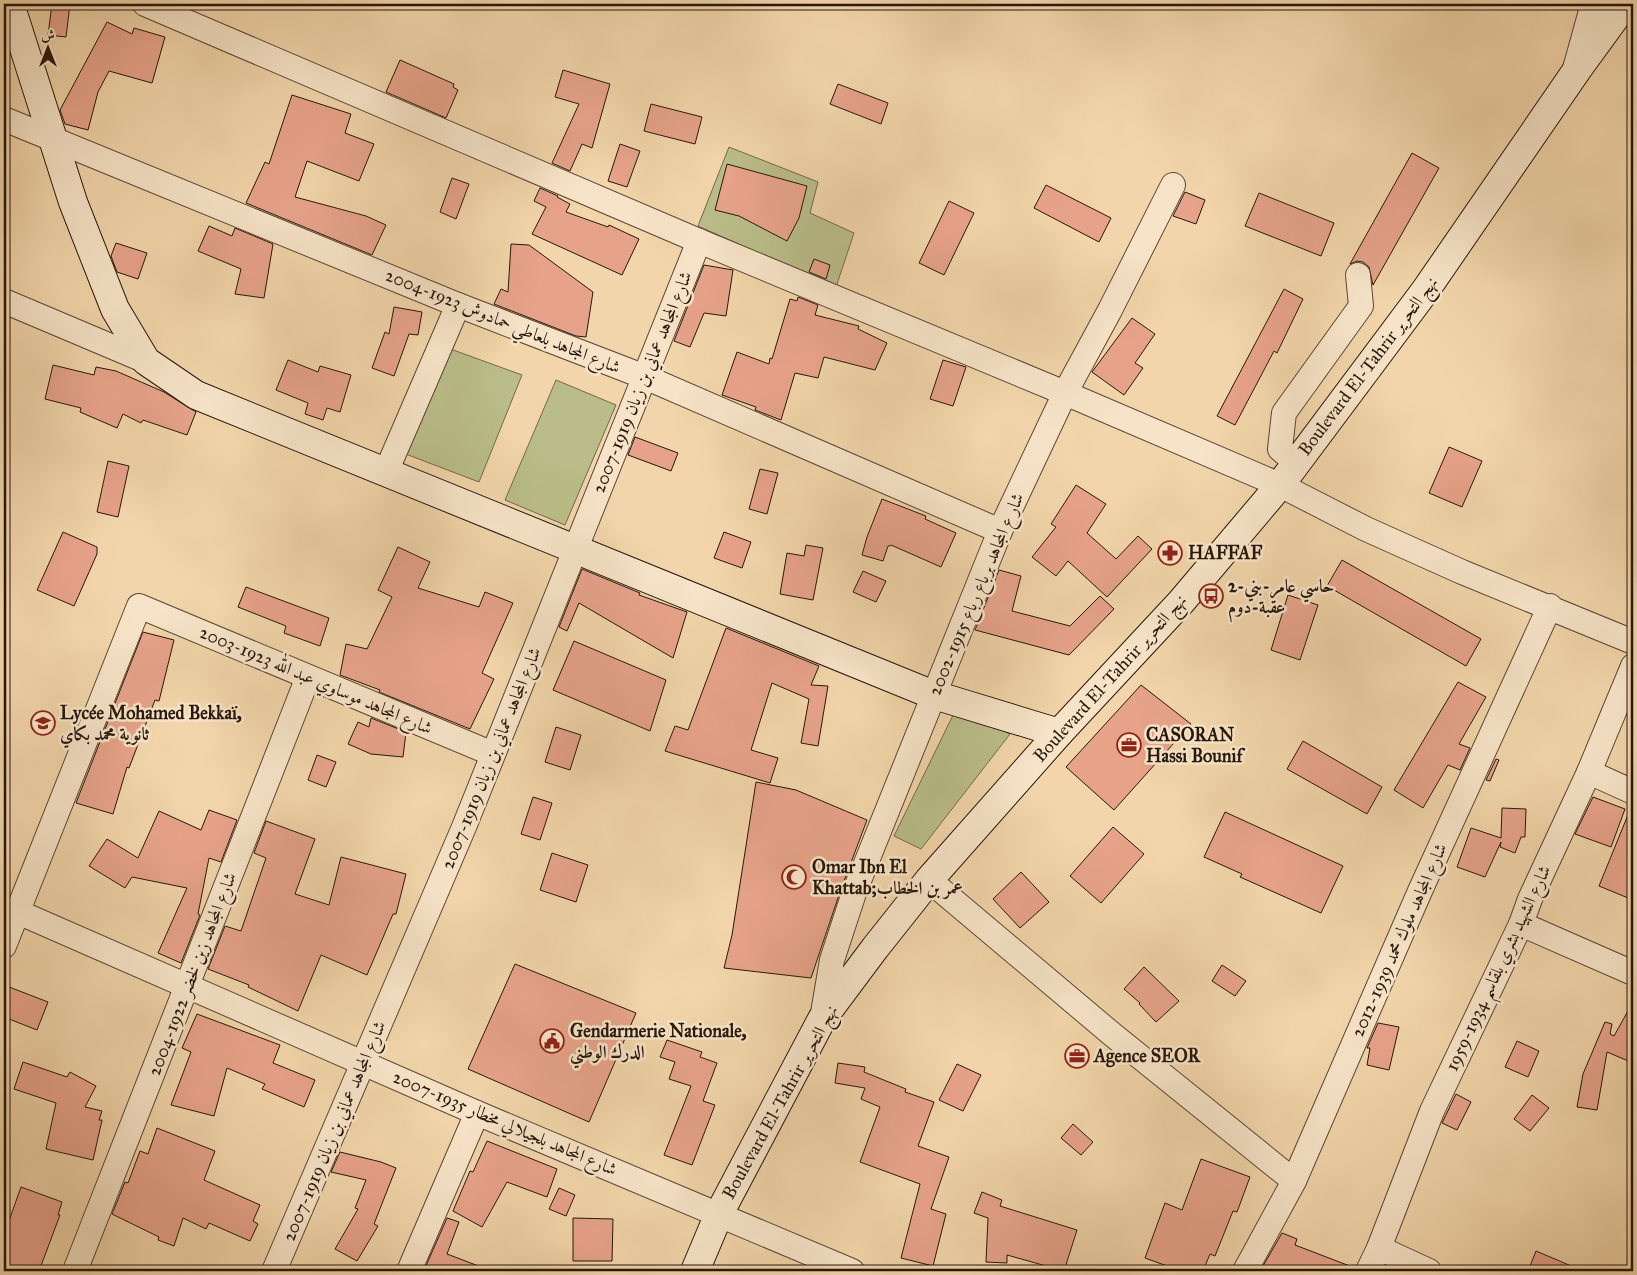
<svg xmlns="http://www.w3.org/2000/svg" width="1637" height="1275" viewBox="0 0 1637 1275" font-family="'IM FELL Great Primer',Amiri,serif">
	<rect width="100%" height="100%" fill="#f2d5aa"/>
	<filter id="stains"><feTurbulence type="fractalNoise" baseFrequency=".004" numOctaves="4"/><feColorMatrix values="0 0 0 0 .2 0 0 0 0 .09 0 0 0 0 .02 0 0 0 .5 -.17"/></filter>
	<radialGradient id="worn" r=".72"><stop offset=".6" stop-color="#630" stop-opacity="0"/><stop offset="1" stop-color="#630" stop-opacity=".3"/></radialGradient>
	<!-- green -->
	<g fill="#babd89" stroke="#706a4a">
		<path d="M729,147l89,35 -8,31 44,20 -18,54 -138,-61z"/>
		<path d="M445,347l77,28 -43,107 -76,-29z"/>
		<path d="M556,380l60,25 -51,120 -60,-25z"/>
		<path d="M956,709l54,25 -89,115 -27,-13z"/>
	</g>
	<!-- building -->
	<g fill="#e7a38a" stroke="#27170c">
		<path d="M52,4h18l-4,33 -18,-2z"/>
		<path d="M107,22l25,12 2,-6 31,9 -13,46 -43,-12 -11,21 -10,38 -23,-6 -5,-14z"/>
		<path d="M400,60l54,24 -1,3 5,3 -12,28 -60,-26z"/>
		<path d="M563,70l47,14 -18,64 -10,-4 -12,27 -18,-8 27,-59 -24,-7z"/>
		<path d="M838,84l50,19 -7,21 -51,-20z"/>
		<path d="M292,95l59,19 -6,19 29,11 -15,37 -52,-20 -12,36 71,19 20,9 -14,30 -126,-52 19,-41 4,2z"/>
		<path d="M651,104l51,13 -7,27 -51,-13z"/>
		<path d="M620,144l20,7 -13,36 -19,-6z"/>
		<path d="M1412,153l27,15 -66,117 -4,-18 -6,-5 -6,-1 -7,3z"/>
		<path d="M727,164l80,22 -8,32 -12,23 -48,-25 -24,-6z"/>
		<path d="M452,178l17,6 -13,35 -16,-7z"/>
		<path d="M1046,185l65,33 -12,24 -65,-34z"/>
		<path d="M540,188l18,8 -1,1 13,7 -4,8 42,15 1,-2 30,14 -17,36 -90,-41 14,-27 -12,-6z"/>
		<path d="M1185,192l20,8 -9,24 -23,-8z"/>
		<path d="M1259,193l75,30 -13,33 -76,-30z"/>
		<path d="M949,201l25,12 -30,62 -25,-12z"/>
		<path d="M209,226l23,10 3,-8 38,16 -9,54 -29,-4 6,-25 -43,-18z"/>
		<path d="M116,243l31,10 -9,26 -21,-7 -6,-16z"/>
		<path d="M511,244l18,1 64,47 -7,45 -10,-1 -82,-32 7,-15 7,3z"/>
		<path d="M814,259l16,6 -4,14 -17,-7z"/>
		<path d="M704,265l29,5 -7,46 -22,-3 -14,34 -16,-6z"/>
		<path d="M1284,289l19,10 -26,54 -3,-2 -39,74 -18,-9z"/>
		<path d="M798,297l20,8 -3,10 44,11 -1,3 29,14 -12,27 -51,-13 -6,21 -23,-5 -14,47 -26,-10 1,-3 -34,-12 15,-43 32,12 1,-6 2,1 18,-60 7,2z"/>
		<path d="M394,307l28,5 -4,23 -9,-1 -15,42 -22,-8 13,-36 4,2z"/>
		<path d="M1132,318l23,16 -20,29 8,5 -19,27 -32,-23z"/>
		<path d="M288,360l30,12 2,-6 31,9 -11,37 -13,-4 -4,12 -18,-6 3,-11 -32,-13z"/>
		<path d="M943,360l23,7 -13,39 -23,-7z"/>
		<path d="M53,365l41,10 2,-8 20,4 48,21 32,20 -9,23 -44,-15 -2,3 -18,-9 -6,14 -37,-16 1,-4 -36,-9z"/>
		<path d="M635,437l43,16 -7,18 -43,-16z"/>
		<path d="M1449,447l33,14 -20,46 -33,-14z"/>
		<path d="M108,461l21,5 -11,51 -21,-5z"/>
		<path d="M760,469l18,4 -11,41 -18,-5z"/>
		<path d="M1076,485l30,19 -19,29 29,26 22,-23 14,13 -45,48 -39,-36 -12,15 -24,-19 24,-30 -5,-3z"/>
		<path d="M882,499l44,17 -1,3 31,14 -15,34 -50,-22 -1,1h-2l-5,15 -21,-6 5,-18z"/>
		<path d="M63,532l34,15v7l-23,52 -37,-16z"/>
		<path d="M724,532l27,10 -9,26 -28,-10z"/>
		<path d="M806,545l17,3 -10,52 -33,-6 7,-41 17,3z"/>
		<path d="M398,547l32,15 -12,26 61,19 6,-15 28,11 -31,70 12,6 -24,50 -91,-37 1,-2 -40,-15 6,-31 21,5 25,-52 -14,-7z"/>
		<path d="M1342,560l139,79 -15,27 -139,-80z"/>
		<path d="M582,569l58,24 -1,2 48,17 -14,46 -94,-55 -12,28 -8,-4z"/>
		<path d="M999,570l22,6 -9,35 58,15 30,-30 14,13 -45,46 -94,-25z"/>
		<path d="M863,571l23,10 -10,21 -23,-10z"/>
		<path d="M246,587l83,31 -9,28 -36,-13 2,-7 -48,-19z"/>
		<path d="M1288,595l30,10 -18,55 -29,-10z"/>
		<path d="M726,628l93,38 -8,19 17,1 -10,60 -17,-3 8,-44 -37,-16 -21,67 27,8 -8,25 -105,-32 10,-25 13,4z"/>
		<path d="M143,632l31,8 -15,61 -4,-1 -26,68 -2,-1 -14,47 -37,-11z"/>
		<path d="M574,641l92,39 -16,51 -97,-41z"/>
		<path d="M1458,682l28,15 -27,47 11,4 -10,22 -12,-5 -25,43 -29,-18z"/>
		<path d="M1141,685l50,39 -77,86 -48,-43z"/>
		<path d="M371,718l35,14 -3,25 -32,-3 -23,-10 10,-22 11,5z"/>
		<path d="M556,727l25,8 -11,35 -25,-8z"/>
		<path d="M1303,741l79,46 -15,27 -80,-45z"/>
		<path d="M317,755l19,7 -10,25 -18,-7z"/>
		<path d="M1496,759l3,1 -9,21 -4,-1z"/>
		<path d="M756,782l40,8 71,30 -26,69 -30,89 -87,-10 8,-33z"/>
		<path d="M533,797l19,6 -12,37 -19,-6z"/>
		<path d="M1593,797l32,12 -14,38 -36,-13z"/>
		<path d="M1632,805l1,1v94l-34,-14z"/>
		<path d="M1502,808l24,1 -1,28h-4l-6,16 -15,-6 1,-5 -16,35 -28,-10 14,-39 30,10z"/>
		<path d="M209,810l28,10 -16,42 -12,-4 -11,56 2,1 -19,48 -23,-10 29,-65 -55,-11 -7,11 -36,-22 18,-27 31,19 21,-47 42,19z"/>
		<path d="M1225,812l118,54 -22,47 -81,-36 2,-3 -38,-17z"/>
		<path d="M266,821l49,18 -20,55 34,11 12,-48 65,17 -10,40h-3l-26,61 -46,-20 -23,56 -50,-24 1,-2 -41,-16 17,-43 16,5 25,-73 -12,-5z"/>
		<path d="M1113,827l31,27 -43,49 -31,-27z"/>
		<path d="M552,853l36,12 -12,37 -36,-12z"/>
		<path d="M1021,872l28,30 -29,26 -27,-29z"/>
		<path d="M515,964l121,49 -47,109 -121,-53z"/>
		<path d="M1222,965l24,16 -11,15 -23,-15z"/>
		<path d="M1144,967l35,34 -23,21 -17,-18 1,-1 -16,-14z"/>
		<path d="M4,985l44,17 -11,28 -33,-13z"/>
		<path d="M1633,1002v61l-26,-11 -10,58 -20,-3 6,-33 22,-52 7,2 -2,10 4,2z"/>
		<path d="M197,1014l83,31 -7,18 42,17 -11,27 -42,-18 3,-5 -38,-16 -13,48 -43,-11 20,-53 -9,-4z"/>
		<path d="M1378,1023l21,4 -10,43 -22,-5 3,-17h-3z"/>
		<path d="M667,1040l35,12 -2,5 17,6 -14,38 12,4 -23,60 -28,-10 27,-69 -22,-7 6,-17 -15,-5z"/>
		<path d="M1517,1041l22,10 -11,26 -23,-10z"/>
		<path d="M23,1062l44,15 3,-5 26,14 -11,21 17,4 -3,9h3l-9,40 -47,-11 10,-46 -42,-14z"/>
		<path d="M838,1063l27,4 -1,5 42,17 -1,3 29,10 -16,44 31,11 -18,52 15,5 -13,52 -32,-8 19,-74 -60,-22 20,-55 -19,-8 4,-11 -30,-5z"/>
		<path d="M957,1064l24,11 -18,36 -24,-11z"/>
		<path d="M1456,1094l15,8 -14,28 -15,-7z"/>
		<path d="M1532,1095l17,13 -19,23 -16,-12z"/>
		<path d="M1073,1124l20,18 -12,13 -20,-17z"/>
		<path d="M157,1128l58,23 -11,29 56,25 -7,16 5,3 -8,17 -41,-18 -3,6 -23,-11 -9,28 -16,-6 1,-3 -47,-23 13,-32 3,1 12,-32 8,3z"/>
		<path d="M487,1141l70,28 -10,28 -40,-15 -25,45 -29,-16 17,-40 3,1z"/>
		<path d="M340,1152l41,10 15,6 -22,56 4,2 -21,35 -22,-12 23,-40 -3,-1 11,-28 -35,-8z"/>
		<path d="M1201,1159l49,18 -13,35 -4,-1 -18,45 -5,-2 -7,17h-22l-36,-13 20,-55 17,7z"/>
		<path d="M21,1187l41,15 -4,13h2l-21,56h-35v-36z"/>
		<path d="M559,1188l16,7 -9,21 -17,-7z"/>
		<path d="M982,1192l20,8 -2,6 77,24 -13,41 -57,-16v8l-21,-1 2,-44 -14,-5z"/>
		<path d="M447,1218l12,4 -12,32 42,16v1h-54l-10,-3z"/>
		<path d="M573,1218l40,1 -1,42h-39z"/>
		<path d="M1282,1233l15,6 -2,6 60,23 -1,3h-77l-14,-5z"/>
		<path d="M1536,1251l47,20h-55z"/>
	</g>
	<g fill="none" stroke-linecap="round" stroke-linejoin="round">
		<!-- minor casing -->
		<g stroke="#5a4634" stroke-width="26">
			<g id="minor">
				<path d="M145,4l554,237 366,152 215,92 86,44 96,43 171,70"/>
				<path d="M4,119l454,186 187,72 355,154"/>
				<path d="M4,301l142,60"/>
				<path d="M1296,463l-16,-14 4,-36 77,-107 -3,-31"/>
				<path d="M386,472l72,-167"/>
				<path d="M1589,772l44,20"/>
				<path d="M929,880l184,155 181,146"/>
				<path d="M18,912l459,201 375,158"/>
				<path d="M1521,924l112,49"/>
				<path d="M4,946l135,-340 354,148"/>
				<path d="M822,1019l10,-59 22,-67 146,-362 65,-138 45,-83 63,-125"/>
				<path d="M1379,1248l50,23"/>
				<path d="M75,1271l233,-594"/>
				<path d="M274,1271l190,-444 235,-586"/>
				<path d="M409,1271l68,-158"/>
				<path d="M1245,1271l49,-90 126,-290 130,-285"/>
				<path d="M1368,1271l11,-23 53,-137 89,-187 9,-25 59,-127 44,-106"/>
			</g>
		</g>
		<!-- tertiary casing -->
		<g stroke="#5a4634" stroke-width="30">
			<path id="tertiary" d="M1577,69l18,-65"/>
		</g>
		<!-- secondary casing -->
		<g stroke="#27170c" stroke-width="30">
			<g id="secondary">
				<path d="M10,4l63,198 42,107 31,52 50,34 735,299 128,39"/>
				<path d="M695,1271l24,-57 103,-195 53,-71 54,-68 130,-147 122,-131 99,-117 145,-194 152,-221 48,-66"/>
			</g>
		</g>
		<!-- minor -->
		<use href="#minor" stroke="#f7e4c8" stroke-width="24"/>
		<!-- tertiary -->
		<use href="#tertiary" stroke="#f7e4c8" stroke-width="28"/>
		<!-- secondary -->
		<use href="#secondary" stroke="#f7e4c8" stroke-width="28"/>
	</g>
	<!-- icons -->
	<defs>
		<g id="pharmacy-ring" transform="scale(1.25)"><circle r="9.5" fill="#f7e4c8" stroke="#8f2418" stroke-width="1.5"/><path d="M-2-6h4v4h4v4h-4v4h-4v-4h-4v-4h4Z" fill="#8f2418"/></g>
		<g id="bus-ring" transform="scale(1.25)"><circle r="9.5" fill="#f7e4c8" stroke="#8f2418" stroke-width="1.5"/><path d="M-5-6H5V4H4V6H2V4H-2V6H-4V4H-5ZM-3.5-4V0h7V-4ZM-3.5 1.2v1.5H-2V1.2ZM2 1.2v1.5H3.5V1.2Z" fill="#8f2418"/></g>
		<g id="school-ring" transform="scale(1.25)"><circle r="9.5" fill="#f7e4c8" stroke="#8f2418" stroke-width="1.5"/><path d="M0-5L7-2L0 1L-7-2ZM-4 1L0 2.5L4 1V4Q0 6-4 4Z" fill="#8f2418"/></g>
		<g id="office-ring" transform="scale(1.25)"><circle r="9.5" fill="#f7e4c8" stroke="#8f2418" stroke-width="1.5"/><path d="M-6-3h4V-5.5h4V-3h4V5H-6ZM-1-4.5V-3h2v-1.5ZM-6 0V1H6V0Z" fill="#8f2418"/></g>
		<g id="mosque-ring" transform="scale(1.25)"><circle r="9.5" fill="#f7e4c8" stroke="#8f2418" stroke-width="1.5"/><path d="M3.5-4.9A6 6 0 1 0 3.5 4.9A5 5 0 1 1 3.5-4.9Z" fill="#8f2418"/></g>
		<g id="civic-ring" transform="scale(1.25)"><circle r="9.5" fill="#f7e4c8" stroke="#8f2418" stroke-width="1.5"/><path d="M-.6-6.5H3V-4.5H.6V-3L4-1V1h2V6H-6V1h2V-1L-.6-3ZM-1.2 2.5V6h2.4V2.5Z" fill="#8f2418"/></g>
	</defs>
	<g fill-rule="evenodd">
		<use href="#pharmacy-ring" x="1170" y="553"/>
		<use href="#bus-ring" x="1211" y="596"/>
		<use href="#school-ring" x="43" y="723"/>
		<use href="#office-ring" x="1129" y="745"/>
		<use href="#mosque-ring" x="794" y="877"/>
		<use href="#civic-ring" x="552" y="1041"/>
		<use href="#office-ring" x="1077" y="1056"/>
	</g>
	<g text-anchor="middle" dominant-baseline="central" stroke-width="5" stroke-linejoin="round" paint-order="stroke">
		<!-- street labels -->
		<g font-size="18" fill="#27170c" stroke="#f7e4c8">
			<text transform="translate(503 321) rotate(22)">شارع المجاهد بلعاطي حمادوش 1923-2004</text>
			<text transform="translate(1368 366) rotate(-53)">Boulevard El-Tahrir نهج التحرير</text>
			<text transform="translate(642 382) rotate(-68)">شارع المجاهد عماني بن زيان 1919-2007</text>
			<text transform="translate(976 594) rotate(-67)">شار ع المجاهد برباع رباع 1915-2002</text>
			<text transform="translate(1110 678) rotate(-48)">Boulevard El-Tahrir نهج التحرير</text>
			<text transform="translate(316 680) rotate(23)">شارع المجاهد موساوي عبد الله 1923-2003</text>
			<text transform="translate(491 758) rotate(-68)">شارع المجاهد عماني بن زيان 1919-2007</text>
			<text transform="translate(1399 940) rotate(-66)">شارع المجاهد ملوك محمد 1939-2012</text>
			<text transform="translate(1498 968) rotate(-65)">شارع الشهيد بشري بلقاسم 1934-1959</text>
			<text transform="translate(192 974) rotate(-69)">شارع المجاهد زين لخضر 1922-2004</text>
			<text transform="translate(780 1102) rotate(-61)">Boulevard El-Tahrir نهج التحرير</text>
			<text transform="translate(505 1123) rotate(23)">شارع المجاهد بلجيلالي مخطار 1935-2007</text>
			<text transform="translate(334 1131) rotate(-67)">شارع المجاهد عماني بن زيان 1919-2007</text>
		</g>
		<!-- poi labels -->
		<g font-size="18" font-weight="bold" fill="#27170c" stroke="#f7e4c8" text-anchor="start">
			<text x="1188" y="553">HAFFAF</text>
			<text x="1228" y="586">2-حاسي عامر-بني<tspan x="1228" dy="21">عقبة-دوم</tspan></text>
			<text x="60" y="713">Lycée Mohamed Bekkaï,<tspan x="60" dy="21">ثانوية محمد بكاي</tspan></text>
			<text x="1146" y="735">CASORAN<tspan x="1146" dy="21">Hassi Bounif</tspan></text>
			<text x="812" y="867">Omar Ibn El<tspan x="812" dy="21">Khattab;عمر بن الخطاب</tspan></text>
			<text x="570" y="1031">Gendarmerie Nationale,<tspan x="570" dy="21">الدرك الوطني</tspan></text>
			<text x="1094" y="1056">Agence SEOR</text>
		</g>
	</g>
	<!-- margin -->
	<rect width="1637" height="1275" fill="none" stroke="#f2d5aa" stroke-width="20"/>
	<rect x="5" y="5" width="1627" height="1265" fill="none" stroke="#27170c" stroke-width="2.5"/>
	<rect x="10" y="10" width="1617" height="1255" fill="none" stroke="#27170c"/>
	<!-- north arrow -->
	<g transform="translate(48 48)" stroke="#f7e4c8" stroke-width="4" paint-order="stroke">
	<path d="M0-4L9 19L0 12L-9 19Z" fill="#27170c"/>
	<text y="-8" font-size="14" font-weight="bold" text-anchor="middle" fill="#27170c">ش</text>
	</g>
	<rect width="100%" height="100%" filter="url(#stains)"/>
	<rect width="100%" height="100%" fill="url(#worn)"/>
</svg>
